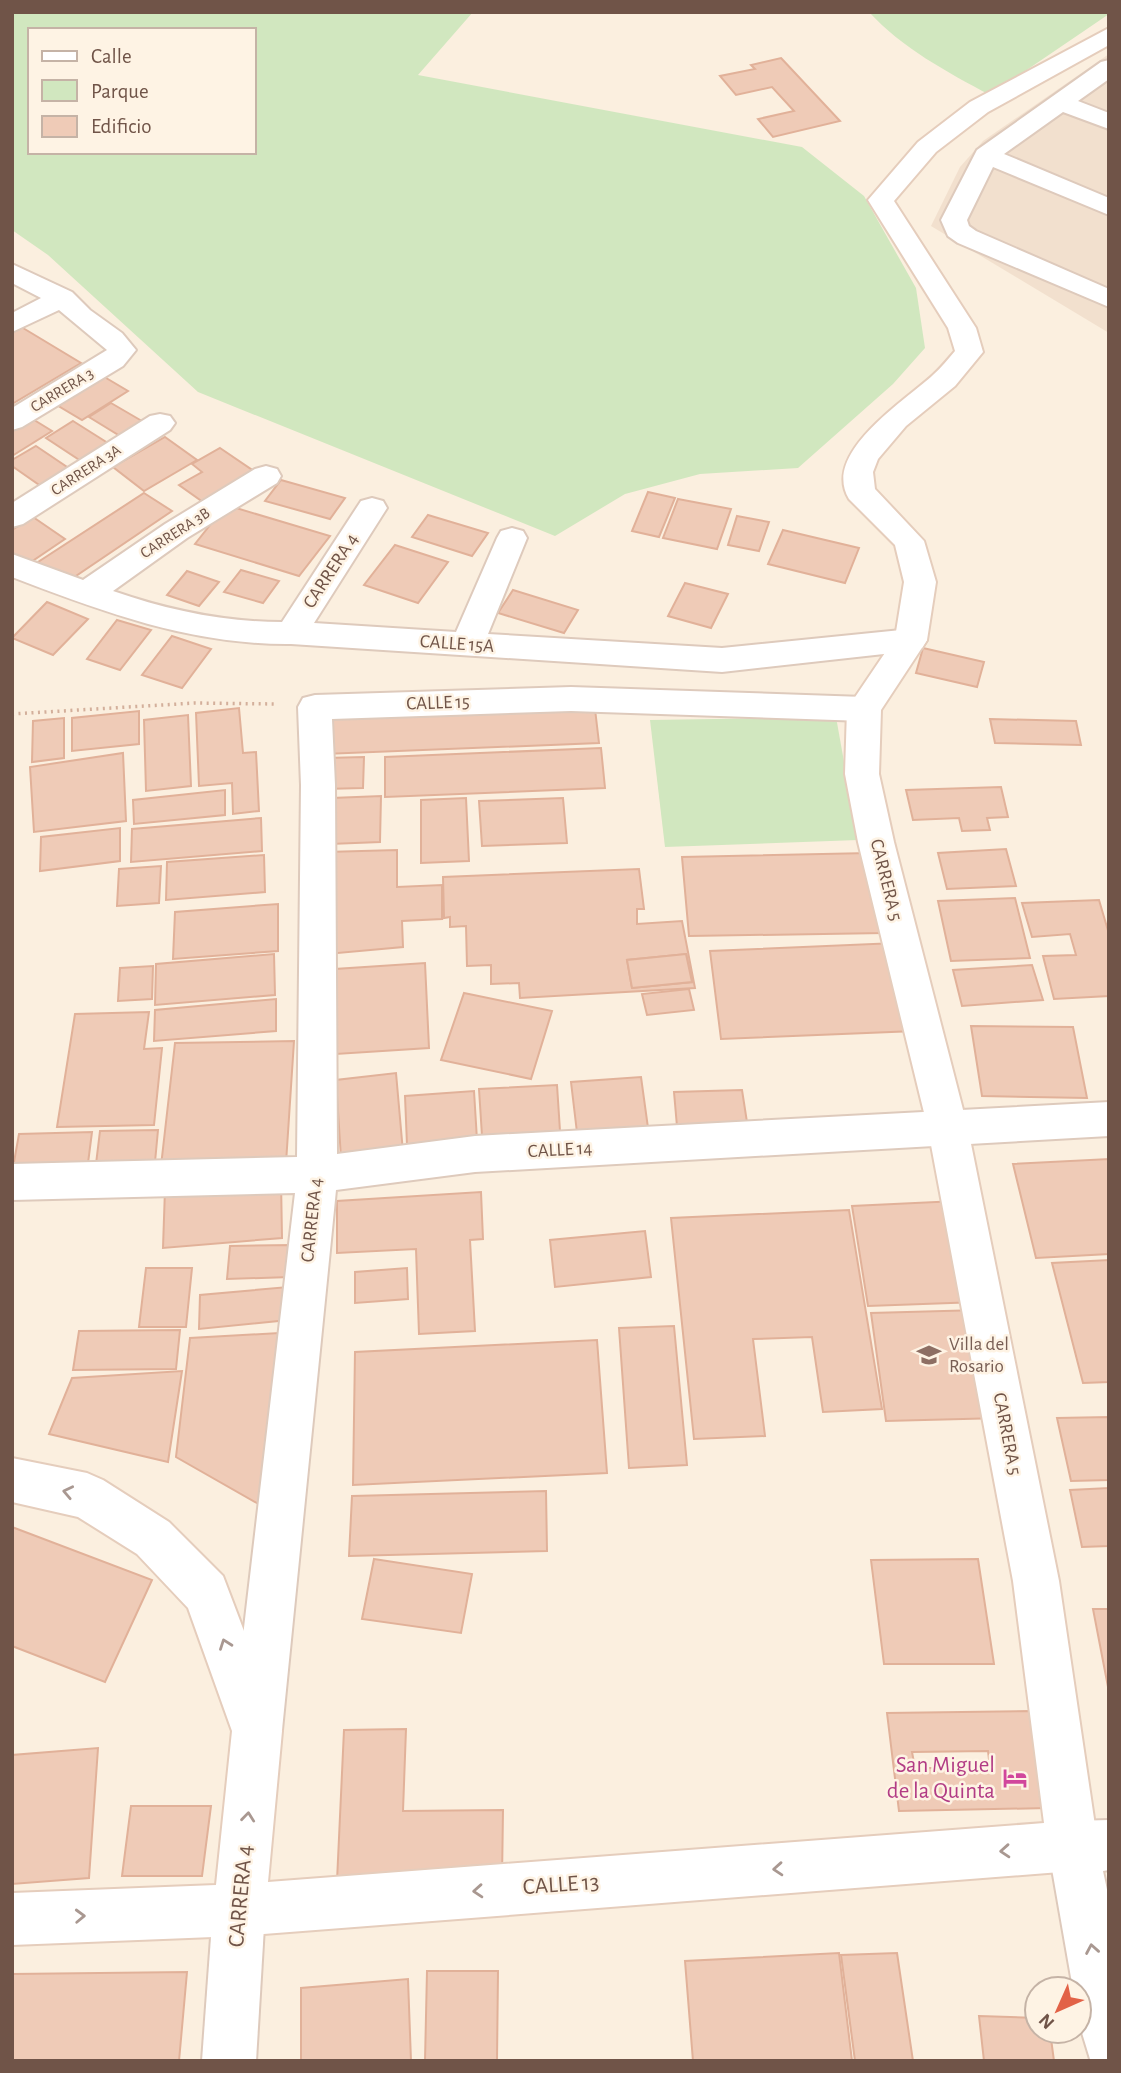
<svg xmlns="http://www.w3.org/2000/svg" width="1121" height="2073" viewBox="0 0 1121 2073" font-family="'Alegreya Sans',sans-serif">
	<rect width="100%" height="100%" fill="#fbefdf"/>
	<!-- residential -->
	<path fill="#f2e0ce" d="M1109,54v279l-178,-107 29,-59 23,-26z"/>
	<!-- green -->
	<g fill="#d1e7bf" fill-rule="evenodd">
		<path d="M12,12h461l-55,63 384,72 62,49 52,92 9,60 -32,36 -95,84 -98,6 -75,20 -70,42 -357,-144 -150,-137 -36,-25zM30,30h224v122h-224z"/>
		<path d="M869,12h240v2l-119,81c-43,-23 -88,-47 -121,-83z"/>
		<path d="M836,717l22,123 -193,7 -15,-127z"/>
	</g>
	<!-- building -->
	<g fill="#efcbb7" stroke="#e1b199" stroke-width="2" fill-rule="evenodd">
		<path d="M781,58l59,63 -67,16 -15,-18 36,-8 -22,-24 -36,8 -16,-19 35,-7 -4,-4z"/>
		<path d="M18,325l63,38 -69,41v-76z"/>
		<path d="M96,372l32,19 -46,29 -32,-19z"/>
		<path d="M111,403l36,21 -22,15 -36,-22z"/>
		<path d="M26,415l26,16 -40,25v-33z"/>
		<path d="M73,421l38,24 -27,18 -38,-25z"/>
		<path d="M165,437l32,23 -53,31 -31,-24z"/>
		<path d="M36,446l37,25 -28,18 -33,-23v-6z"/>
		<path d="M220,448l41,28 -51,31 -31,-22 23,-13 -10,-8z"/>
		<path d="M281,480l64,18 -15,21 -65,-18z"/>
		<path d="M648,492l27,6 -16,39 -27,-6z"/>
		<path d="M144,493l28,18 -108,73 -29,-20z"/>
		<path d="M678,499l53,10 -14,40 -54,-11z"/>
		<path d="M226,505l104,31 -31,40 -104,-32z"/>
		<path d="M428,515l60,18 -16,23 -60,-19z"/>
		<path d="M737,516l32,6 -10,29 -31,-6z"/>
		<path d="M33,517l32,22 -37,25 -16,-11v-23z"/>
		<path d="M783,530l76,18 -14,35 -77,-19z"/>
		<path d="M395,545l53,17 -30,41 -54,-18z"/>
		<path d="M241,570l38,11 -16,22 -39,-11z"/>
		<path d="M187,571l32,11 -20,24 -32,-11z"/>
		<path d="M685,583l43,11 -17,34 -43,-12z"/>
		<path d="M513,590l65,20 -14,23 -66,-20z"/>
		<path d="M47,602l41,17 -35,36 -41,-17z"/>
		<path d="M117,620l34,10 -31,40 -33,-11z"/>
		<path d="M172,636l39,13 -29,39 -40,-13z"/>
		<path d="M923,648l61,14 -7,25 -61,-14z"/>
		<path d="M239,708l4,45 13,-1 3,59 -26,3 -1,-31 -33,3 -3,-73z"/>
		<path d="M595,709l4,34 -275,11 1,-35z"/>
		<path d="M139,711v33l-67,7v-33z"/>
		<path d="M188,715l3,71 -45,5 -2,-71z"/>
		<path d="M64,718v40l-32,4 1,-41z"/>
		<path d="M990,719l86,2 5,24 -86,-2z"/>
		<path d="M601,748l4,40 -220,9v-40z"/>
		<path d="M123,753l3,68 -92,11 -4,-65z"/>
		<path d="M364,757l-1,31 -39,1 2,-31z"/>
		<path d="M1001,787l7,30 -21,1 3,12 -28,1 -3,-13 -46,2 -7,-30z"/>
		<path d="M225,790v25l-91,9 -1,-24z"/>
		<path d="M381,796l-1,46 -50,2 2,-46z"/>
		<path d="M466,798l3,63 -48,2v-63z"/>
		<path d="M563,798l4,45 -85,3 -3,-45z"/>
		<path d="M261,818l1,33 -131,11 1,-33z"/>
		<path d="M120,828v33l-80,10 1,-34z"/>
		<path d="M1006,849l10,37 -69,3 -9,-36z"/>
		<path d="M397,850v37l45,-2v34l-40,2 1,26 -76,7 -1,-102z"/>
		<path d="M870,853l14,80 -195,3 -7,-79z"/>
		<path d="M264,855l1,37 -99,8 1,-38z"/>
		<path d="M161,866l-2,37 -42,3 2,-37z"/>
		<path d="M639,869l5,40h-7v15l45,-3 13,67 -175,10 -1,-15 -28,1v-19l-24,1 -1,-40 -16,1v-10l-6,1 -1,-41zM686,954l6,28 -60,6 -5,-28z"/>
		<path d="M1015,898l15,60 -79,3 -13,-60z"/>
		<path d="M1099,900l10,34v62l-55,3 -11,-43 33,-1 -6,-21 -38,3 -10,-34z"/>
		<path d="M278,904v47l-105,8 2,-47z"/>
		<path d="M896,943l19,88 -194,8 -11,-88z"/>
		<path d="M274,954l1,41 -120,10 1,-41z"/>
		<path d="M686,954l6,28 -60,6 -5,-28z"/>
		<path d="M425,963l4,85 -93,6 -1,-85z"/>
		<path d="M1032,965l11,35 -81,6 -9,-36z"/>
		<path d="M153,966l-1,33 -34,2 2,-33z"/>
		<path d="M689,989l5,21 -47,5 -5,-21z"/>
		<path d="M464,993l88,18 -21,68 -90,-19z"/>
		<path d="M276,999v32l-122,10 1,-31z"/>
		<path d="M149,1012l-5,37 18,-1 -8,77 -97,2 18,-113z"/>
		<path d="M971,1026l102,1 14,71 -105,-2z"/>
		<path d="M294,1041l-8,122 -125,3 14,-123z"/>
		<path d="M396,1073l7,79 -62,6 -5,-78z"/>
		<path d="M641,1077l8,58 -71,6 -7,-59z"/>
		<path d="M557,1085l3,46 -78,5 -3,-47z"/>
		<path d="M742,1090l7,45 -71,3 -4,-46z"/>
		<path d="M474,1091l3,49 -70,5 -2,-49z"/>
		<path d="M158,1130l-3,32 -59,2 4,-33z"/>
		<path d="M92,1132l-5,39 -75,2 7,-39z"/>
		<path d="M1109,1159v95l-73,4 -23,-94z"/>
		<path d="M281,1180l1,58 -119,10 2,-59z"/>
		<path d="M481,1192l2,47 -13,1 5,91 -56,3 -3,-85 -79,4v-52z"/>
		<path d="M957,1201l21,101 -110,4 -16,-100z"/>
		<path d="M849,1210l33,199 -59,3 -11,-75 -59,2 12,97 -71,3 -23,-221z"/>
		<path d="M645,1231l6,46 -96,10 -5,-47z"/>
		<path d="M292,1245l-2,32 -63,2 3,-33z"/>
		<path d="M1109,1260v122l-26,1 -31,-120z"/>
		<path d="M146,1268h46l-6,59h-47z"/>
		<path d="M407,1268l1,31 -53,4v-31z"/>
		<path d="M288,1287v33l-89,9 1,-34z"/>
		<path d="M980,1310l21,108 -115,3 -15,-108z"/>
		<path d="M674,1326l13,139 -58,3 -10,-140z"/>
		<path d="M180,1330l-4,39 -103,1 6,-39z"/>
		<path d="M279,1333l-3,181 -100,-57 14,-119z"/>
		<path d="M597,1340l10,133 -254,12 2,-133z"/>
		<path d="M182,1371l-14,91 -119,-28 23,-56z"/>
		<path d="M1109,1417v63l-38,1 -14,-63z"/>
		<path d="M1109,1488v58l-27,1 -12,-57z"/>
		<path d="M546,1491l1,60 -198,5 3,-60z"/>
		<path d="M12,1527l140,53 -47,102 -93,-36z"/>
		<path d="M374,1559l98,15 -11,59 -99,-14z"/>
		<path d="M978,1559l16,105h-110l-13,-104z"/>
		<path d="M1093,1609h16v83z"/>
		<path d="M1031,1711l17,97 -149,3 -12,-98zM988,1751l2,17h-75l-3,-16z"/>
		<path d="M406,1729l-3,82 100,-1 -1,69 -165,2 7,-151z"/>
		<path d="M98,1748l-9,130 -77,6v-129z"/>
		<path d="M131,1806h80l-9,70h-80z"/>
		<path d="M839,1953l13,108h-159l-8,-100z"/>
		<path d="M897,1953l16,108h-58l-14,-106z"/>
		<path d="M427,1971h71l-1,90h-72z"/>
		<path d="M187,1972l-8,89h-167v-87z"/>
		<path d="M408,1979l3,82h-110v-73z"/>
		<path d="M979,2016l58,2v13h13l4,30h-70z"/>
	</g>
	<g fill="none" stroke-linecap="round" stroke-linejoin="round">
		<!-- street casing -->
		<g stroke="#decabc" stroke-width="4">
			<g id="street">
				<path d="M1109,60v19l-31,22 31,12v16l-46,-17 -59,42 105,44v17l-116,-48 -26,53 2,6 7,5 133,58v18l-151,-64 -10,-7 -7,-16 36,-70 124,-88z"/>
				<path d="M12,264l60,28 18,18 32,23 14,17 -13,16 -101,61 -10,3v-22l95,-58 -48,-40 -47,22v-19l29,-15 -29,-15z"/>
				<path d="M160,414l10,2 5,7 -5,7 -147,94 -11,3v-24l138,-87z"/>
				<path d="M266,466l11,3 4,7 -4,7 -90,55 -74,53c55,19 110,31 169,31l79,-121 11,-3 11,3 4,7 -73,115 142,9 41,-94 4,-7 11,-3 11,3 4,7 -39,96 234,14 189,-19 11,3 5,8 -5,8 -11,3 -189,21 -431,-28c-99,1 -188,-32 -279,-67v-23l71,26 82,-56 90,-55z"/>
				<path d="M571,687l293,10 12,3 5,9 -5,9 -12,3 -293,-10 -239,8 3,66 2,369 138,-18 634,-34v34l-634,36 -139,18 -54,540 -8,17 -17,8 -17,-8 -8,-17 63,-537 -283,7v-36l285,-7 4,-372 -3,-78 5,-9 12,-3z"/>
				<path d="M1109,1820v50l-6,1 6,28v162l-19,-2 -11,-36v-34h-6l-25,-143 7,-18 18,-7z"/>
				<path d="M239,1884l18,8 8,18 -9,151h-54l11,-151 8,-18z"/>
			</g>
		</g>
		<!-- secondary casing -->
		<g stroke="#e5cdbc" stroke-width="4">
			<path id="secondary" d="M1109,28v17l-121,67 -52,40 -42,49 82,127 7,24 -28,34 -49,40 -28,33 -5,13 2,17 49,52 12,41 -9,58 -46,70 -2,64 15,68 74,287 91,452 39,265 -7,18 -18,7 -834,65 -227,9v-52l204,-8 16,-154 -44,-123 -51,-54 -59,-37 -66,-15v-44l75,15 16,7 66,42 54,54 59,155 -14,151 776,-59 -31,-242 -85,-452 -70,-287 -13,-68 2,-65 48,-71 9,-56 -9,-37 -46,-46c-28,-46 56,-98 84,-124 8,-7 15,-16 22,-24l-7,-23 -80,-128 50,-58 52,-40z"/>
		</g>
		<!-- path -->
		<path stroke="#d3af9b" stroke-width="3.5" stroke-dasharray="2 4.5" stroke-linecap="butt" d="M12,714l183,-11 81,1"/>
		<!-- street -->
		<use href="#street" fill="#fff" fill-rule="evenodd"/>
		<!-- secondary -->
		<use href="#secondary" fill="#fff" fill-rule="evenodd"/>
	</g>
	<!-- one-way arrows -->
	<defs><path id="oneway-chevron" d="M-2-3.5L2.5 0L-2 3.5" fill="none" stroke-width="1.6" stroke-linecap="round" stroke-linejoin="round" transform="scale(1.75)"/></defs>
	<g stroke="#a99891">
		<use href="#oneway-chevron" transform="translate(68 1492) rotate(-168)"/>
		<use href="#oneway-chevron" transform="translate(225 1644) rotate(-110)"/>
		<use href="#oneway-chevron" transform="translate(248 1817) rotate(-84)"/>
		<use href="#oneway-chevron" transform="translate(1005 1851) rotate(176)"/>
		<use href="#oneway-chevron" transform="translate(778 1869) rotate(176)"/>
		<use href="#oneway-chevron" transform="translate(478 1891) rotate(176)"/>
		<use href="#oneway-chevron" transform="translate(80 1916) rotate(-2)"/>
		<use href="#oneway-chevron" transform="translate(1092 1949) rotate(-100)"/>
	</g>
	<!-- icons -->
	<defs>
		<g id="school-bare" transform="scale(1.89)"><path d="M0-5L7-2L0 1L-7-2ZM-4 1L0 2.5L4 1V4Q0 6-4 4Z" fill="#8d6e63" stroke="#fef3e4" stroke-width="2.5" paint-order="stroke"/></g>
		<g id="hotel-bare" transform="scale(1.89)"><path d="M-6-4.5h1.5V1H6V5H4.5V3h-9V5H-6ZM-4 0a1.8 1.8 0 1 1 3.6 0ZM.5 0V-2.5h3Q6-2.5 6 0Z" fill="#d1479c" stroke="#fef3e4" stroke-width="2.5" paint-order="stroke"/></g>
	</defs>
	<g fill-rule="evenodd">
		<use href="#school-bare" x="929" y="1355"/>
		<use href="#hotel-bare" x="1015" y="1778"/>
	</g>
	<g text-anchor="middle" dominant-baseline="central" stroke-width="5" stroke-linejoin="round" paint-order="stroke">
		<!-- far-street labels -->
		<g font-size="16" fill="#705448" stroke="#fef3e4">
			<text transform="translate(62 390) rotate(-31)">CARRERA 3</text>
			<text transform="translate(86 470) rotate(-33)">CARRERA 3A</text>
			<text transform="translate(175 533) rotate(-33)">CARRERA 3B</text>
		</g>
		<!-- street labels -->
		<g font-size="19" fill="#705448" stroke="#fef3e4">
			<text transform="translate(331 571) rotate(-57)">CARRERA 4</text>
			<text transform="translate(457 644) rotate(4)">CALLE 15A</text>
			<text transform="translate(438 703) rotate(-2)">CALLE 15</text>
			<text transform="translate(886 880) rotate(76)">CARRERA 5</text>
			<text transform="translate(560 1150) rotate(-3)">CALLE 14</text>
			<text transform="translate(312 1220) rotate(-84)">CARRERA 4</text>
			<text transform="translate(1007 1434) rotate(79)">CARRERA 5</text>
		</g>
		<!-- education labels -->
		<g font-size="19" fill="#785e54" stroke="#fef3e4" text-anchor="start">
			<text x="949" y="1344">Villa del<tspan x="949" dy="22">Rosario</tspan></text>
		</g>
		<!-- near-hotel labels -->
		<g font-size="23" fill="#b23c85" stroke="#fef3e4" text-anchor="end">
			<text x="995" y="1765">San Miguel<tspan x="995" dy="26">de la Quinta</tspan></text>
		</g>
		<!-- near-street labels -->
		<g font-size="23" fill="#705448" stroke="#fef3e4">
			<text transform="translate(561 1885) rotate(-4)">CALLE 13</text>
			<text transform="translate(241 1896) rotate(-85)">CARRERA 4</text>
		</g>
	</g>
	<!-- border -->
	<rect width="1121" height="2073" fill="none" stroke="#705448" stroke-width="28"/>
	<!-- legend -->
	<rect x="28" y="28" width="228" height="126" fill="#fef3e4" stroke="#c5b3a6" stroke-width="2"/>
	<rect x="42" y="51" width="35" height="10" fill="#ffffff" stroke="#c5b3a6" stroke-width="2"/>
	<text x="91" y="63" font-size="21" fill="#705448">Calle</text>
	<rect x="42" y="80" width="35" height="21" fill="#d1e7bf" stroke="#c5b3a6" stroke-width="2"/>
	<text x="91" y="98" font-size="21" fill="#705448">Parque</text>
	<rect x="42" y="116" width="35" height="21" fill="#efcbb7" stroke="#c5b3a6" stroke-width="2"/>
	<text x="91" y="133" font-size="21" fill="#705448">Edificio</text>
	<!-- north arrow -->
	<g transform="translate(1058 2010) rotate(225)"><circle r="33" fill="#fef3e4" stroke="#c5b3a6" stroke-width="2"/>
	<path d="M0-5L12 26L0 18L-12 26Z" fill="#e26247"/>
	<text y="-10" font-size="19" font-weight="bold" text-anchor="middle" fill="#705448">N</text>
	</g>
</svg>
